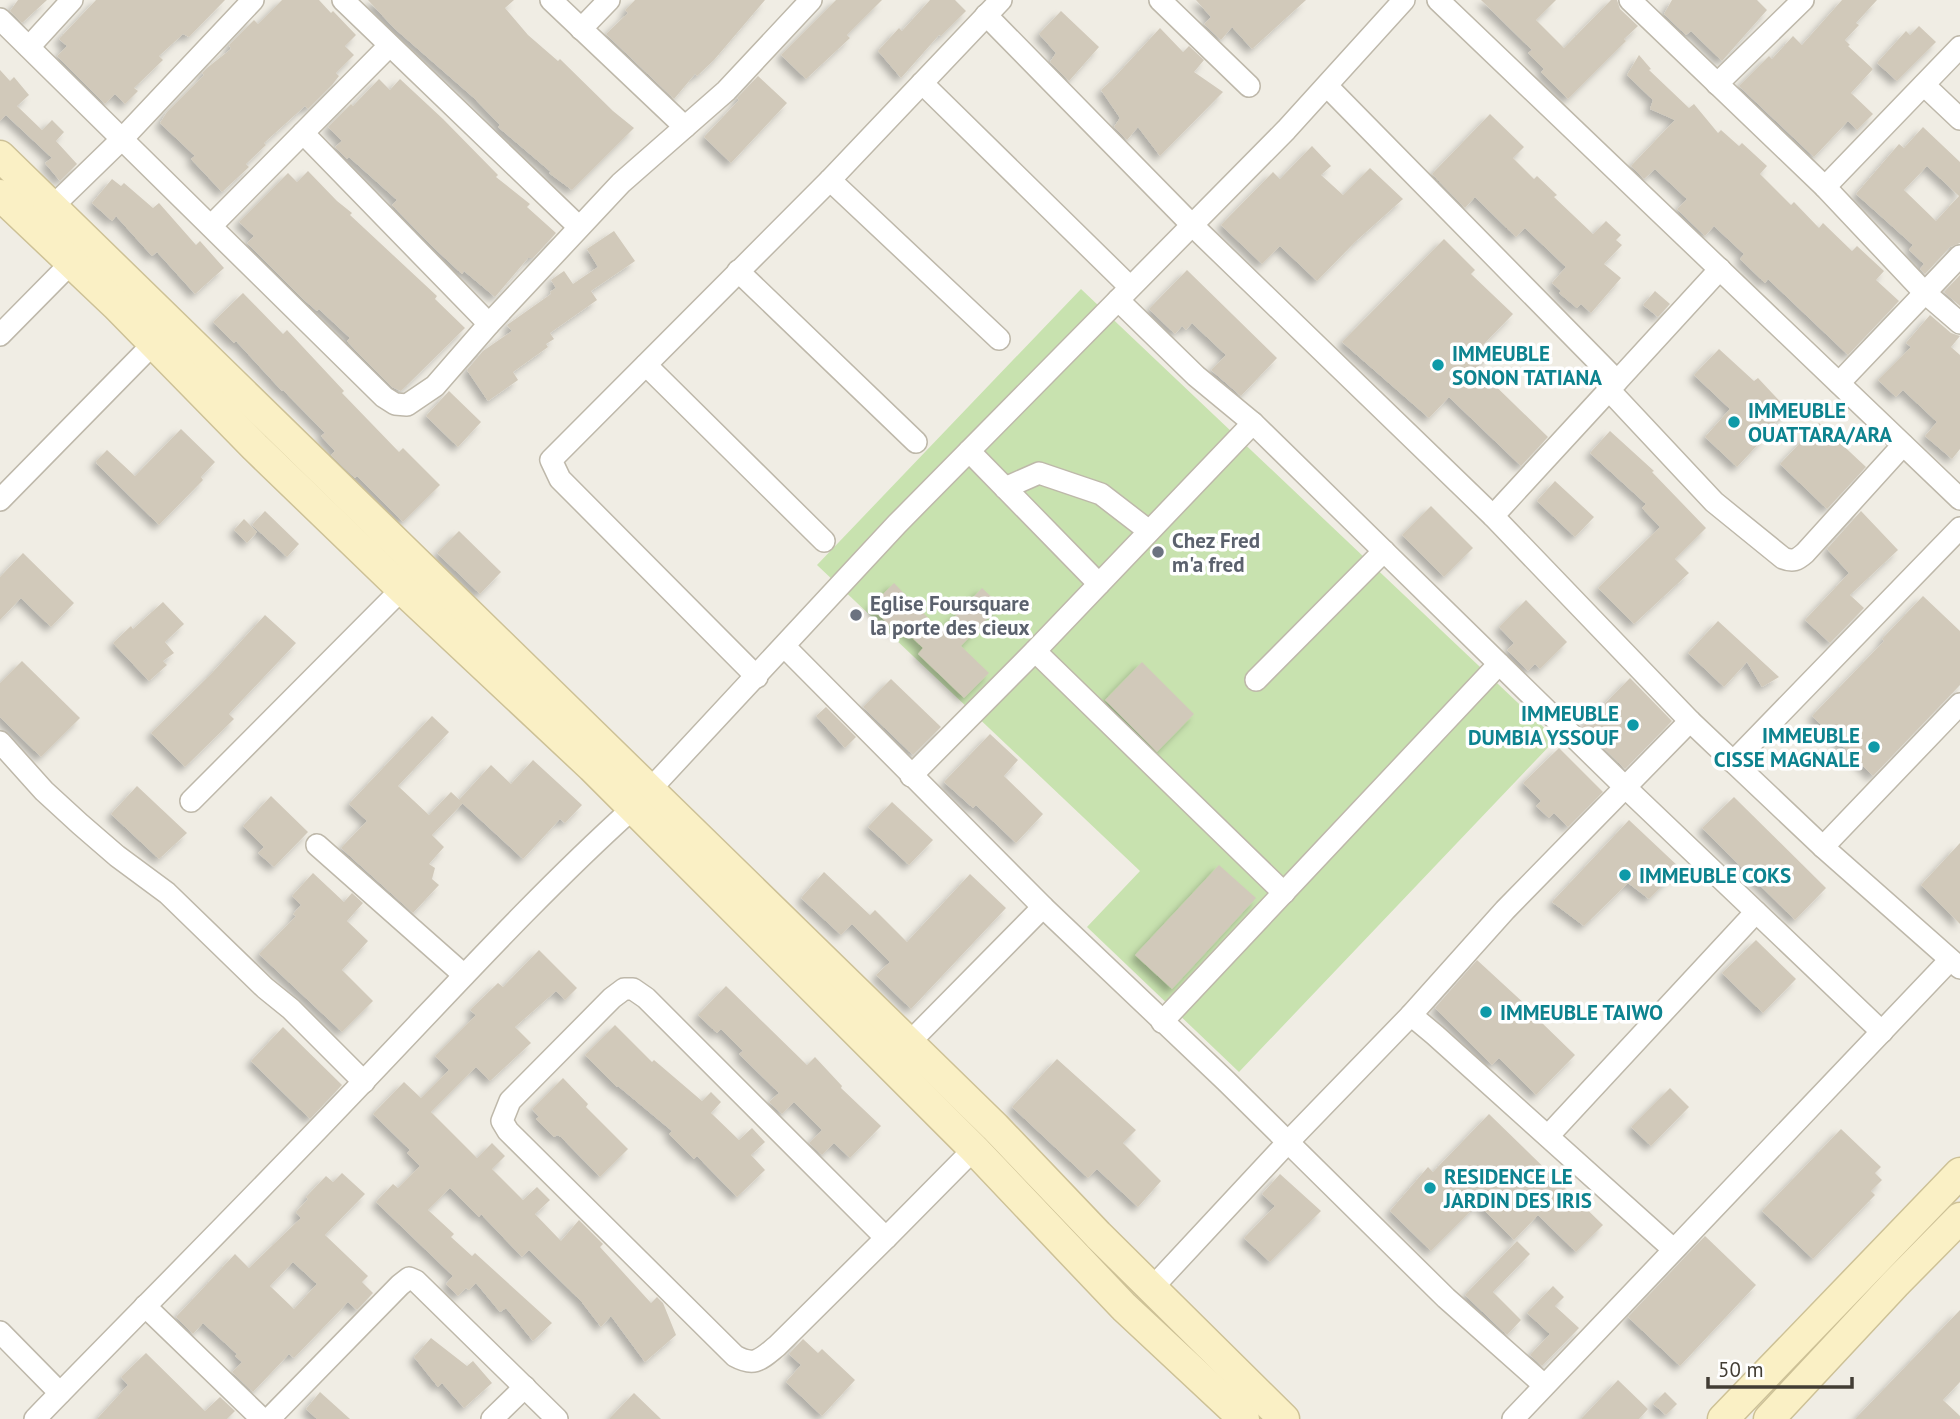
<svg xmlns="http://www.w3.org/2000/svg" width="1960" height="1419" viewBox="0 0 1960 1419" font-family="'PT Sans',sans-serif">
	<defs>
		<filter id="shadow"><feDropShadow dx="-5" dy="5" stdDeviation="3.5" flood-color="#0004"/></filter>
	</defs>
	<rect width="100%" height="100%" fill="#f0ede4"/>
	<!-- green -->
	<path fill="#c8e2af" d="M1081,289l475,450 -317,333 -152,-145 53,-56 -323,-306z"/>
	<!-- building -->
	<g fill="#d1c9ba" fill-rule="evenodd" filter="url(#shadow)">
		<path d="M18,0h29l-25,23 -12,-12z"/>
		<path d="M96,0h129l-36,37 -6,-3 -24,22 4,4 -29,28 4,3 -13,13 -10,-10 -10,10 -48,-48 10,-10 -8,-7z"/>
		<path d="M282,0h37l12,13 2,-2 23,24 -11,11 9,9 -18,18 3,3 -7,9 -24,24 -3,-3 -41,37 2,2 -20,19 3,3 -27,25 -31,-33 4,-3 -35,-33 7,-11 37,-37 -2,-2 5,-5 24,-19 -2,-4 25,-25 4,4z"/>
		<path d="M368,0h146l-9,8 23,27 30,26 2,-2 53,52 21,17 -62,62 -23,-17 2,-1 -53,-45 2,-2 -26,-27 -80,-70z"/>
		<path d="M635,0h130l-51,60 -17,16 -2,-2 -21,25 -68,-65 22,-21 -3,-3z"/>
		<path d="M836,0h46l-35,35 3,3 -44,41 -25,-24z"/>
		<path d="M930,0h25l11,11 -25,25 -2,-1 -38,43 -23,-27 21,-23 3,3z"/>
		<path d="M1196,0h110l-54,49 -20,-22 -11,13 -17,-16 7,-7z"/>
		<path d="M1481,0h75l-20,20 28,28 47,-48h6l3,9 18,17 -14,13 2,2 -58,58 -27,-27 3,-3 -16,-16 4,-3z"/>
		<path d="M1672,0h85l10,10 -45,51 -31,-30 -5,4 -22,-21z"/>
		<path d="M1842,0h35l-21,23 3,2 -14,15 5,5 -2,1 25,23 -22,24 22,21 -16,16 -9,-9 -34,36 -75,-71 30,-30 3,3 21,-23 9,9z"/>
		<path d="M1061,11l38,36 -30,34 -19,-19 6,-9 -17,-19z"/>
		<path d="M1919,26l17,16 -39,39 -20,-18 29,-32 4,4z"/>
		<path d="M1160,28l23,24 6,-6 15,14 -10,12 29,20 -63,64 -22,-29 -11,13 -13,-13 6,-9 -19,-28 10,-9z"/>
		<path d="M1639,55l12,14 -2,1 40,38 5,-4 24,29 3,-3 18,16 3,-3 25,23 -7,8 31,31 3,-3 25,26 4,-5 29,28 5,-5 27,25 -8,9 23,21 -51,54 -80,-76 -3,4 -25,-24 4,-5 -30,-28 -9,10 -28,-27 10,-10 -32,-30 -11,10 -13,-13 44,-46 -25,-11 3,-9 -26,-25z"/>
		<path d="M0,70l10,11 4,-4 15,18 -12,11 25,24 10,-10 12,12 -8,9 21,23 -17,17 -15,-18 7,-5 -46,-43 -6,6z"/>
		<path d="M758,76l29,27 -56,60 -27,-26 35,-37 -2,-2z"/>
		<path d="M379,79l11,11 10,-11 43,40 55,56 -2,2 34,27 -3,3 29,26 -23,25h-5l-33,39 -31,-26 -2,3 -30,-28 -40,-41 5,-5 -48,-43 -2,2 -12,-12 7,-6 -14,-14 23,-23 2,2z"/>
		<path d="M1490,114l34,33 -11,11 21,21 3,-3 20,19 -3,2 39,37 13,-13 15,14 -5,5 6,5 -18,19 17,14 -30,35 -10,-9 -4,4 -18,-15 2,-2 -9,-8 14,-16 -41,-39 -9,9 -41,-40 -10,11 -33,-34z"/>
		<path d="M1923,127l37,35v81l-10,4 -25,27 -5,-5 4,-5 -15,-14 4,-5 -57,-51 43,-50 5,4zM1927,166l32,30 -23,25 -32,-31z"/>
		<path d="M1312,146l19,20 -10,9 22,20 27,-27 33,31 -48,43 -38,39 -37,-35 -18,18 -41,-39 52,-53 7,7z"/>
		<path d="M308,171l29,30 15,12 -2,2 87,81 -2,3 30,29 -64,63 -9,-4 -34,-34 -11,-12 3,-3 -31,-29 -2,2 -14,-12 -56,-56 7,-7 -15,-14 49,-49 9,9z"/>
		<path d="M112,179l9,7 3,-3 29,25 6,-5 37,42 4,-4 24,27 -29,26 -38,-42 -5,4 -36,-40 -4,5 -20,-18z"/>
		<path d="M614,231l21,30 -44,30 6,9 -47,33 4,6 -8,5 2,3 -35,25 5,8 -30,21 -21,-31 16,-19 29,-20 -5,-6 44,-31 -1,-2 6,-4 -5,-8 13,-9 9,13 25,-17 -11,-18z"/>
		<path d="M1444,239l31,31 -4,4 42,40 -30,31 8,8 -14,15 71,69 -27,29 -72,-69 -20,21 -87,-76z"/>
		<path d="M1187,270l90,88 -36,38 -30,-26 15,-15 -34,-32 -6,7 -4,-4 -7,8 -26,-25z"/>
		<path d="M1960,275v31l-16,-14z"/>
		<path d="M1655,291l15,13 -12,13 -15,-12z"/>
		<path d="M243,293l40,41 4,-4 57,61 -2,2 57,59 4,-4 37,37 -37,37 -46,-46 -2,2 -24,-23 4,-4 -14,-15 4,-3 -42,-43 -1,1 -46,-50 -2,2 -21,-21z"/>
		<path d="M1930,315l21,18 9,3 -9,11 9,8v94l-8,10 -27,-23 12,-14 -34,-32 -7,7 -18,-17 33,-33 -5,-4z"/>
		<path d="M1719,349l35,32 4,-3 30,32 -26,25 3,2 -28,30 -32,-30 25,-28 -36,-34z"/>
		<path d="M449,391l32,31 -23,25 -32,-31z"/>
		<path d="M1819,423l47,44 -39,42 -47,-45z"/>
		<path d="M181,429l34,33 -14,15 2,3 -44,45 -62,-61 -1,-3 11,-11 28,26z"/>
		<path d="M1610,431l44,40 -2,1 54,56 -31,31 14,14 -55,51 -36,-36 62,-61 -18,-19 4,-4 -56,-51z"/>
		<path d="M1555,481l39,36 -19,20 -38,-36z"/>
		<path d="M1431,506l42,42 -29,29 -42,-42z"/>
		<path d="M265,511l34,33 -12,13 -35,-32z"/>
		<path d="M1861,511l37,39 -48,45 14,13 -34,35 -25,-23 44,-47 -22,-24z"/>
		<path d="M244,519l13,13 -10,11 -13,-13z"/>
		<path d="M459,531l42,41 -21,22 -43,-41z"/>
		<path d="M23,553l51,50 -23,24 -30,-29 -21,22v-43z"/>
		<path d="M894,583l47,48 41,-43 18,17 -39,41 28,27 -25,25 -46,-44 5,-6 -22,-21 -4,5 -27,-25z"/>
		<path d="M1923,596l37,35v54l-87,91 -61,-60 72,-75 -2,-2z"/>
		<path d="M1526,600l41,42 -27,27 -5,-5 -7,7 -21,-21 7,-7 -15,-16z"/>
		<path d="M163,602l21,22 -19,18 9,11 -11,8 4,4 -18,16 -36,-38 18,-17 2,3z"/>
		<path d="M265,615l31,28 -67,71 5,5 -49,48 -34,-34 61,-60z"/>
		<path d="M1718,621l36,33 25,23 -17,10 -15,-25 -23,25 -36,-34z"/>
		<path d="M22,661l58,57 -39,39 -41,-40v-34z"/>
		<path d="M1142,662l52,52 -37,38 -52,-52z"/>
		<path d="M1630,678l42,43 -47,48 -43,-42z"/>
		<path d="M891,679l50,48 -28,28 -50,-48z"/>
		<path d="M826,707l30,30 -11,11 -29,-32z"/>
		<path d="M432,716l17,16 -51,54 31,29 22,-23 12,11 -31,32 12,12 -15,17 6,4 -3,11 7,6 -26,28 -72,-65 26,-27 -18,-17z"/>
		<path d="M990,734l28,26 -14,16 39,38 -27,29 -40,-38 -3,3 -29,-26z"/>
		<path d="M1559,748l44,44 -35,35 -14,-14 -5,5 -13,-12 5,-5 -18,-18z"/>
		<path d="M533,760l49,45 -17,18 -5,-4 -37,40 -64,-59 32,-35 20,19z"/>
		<path d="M137,786l50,47 -28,26 -48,-45z"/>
		<path d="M271,796l37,36 -34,35 -16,-14 6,-6 -21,-21z"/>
		<path d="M1734,797l92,91 -31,32 -93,-92z"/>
		<path d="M892,802l41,38 -24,25 -41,-38z"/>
		<path d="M1629,820l51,48 -31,31 -21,-16 -44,43 -32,-24z"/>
		<path d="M1960,843v81l-39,-39z"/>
		<path d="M1219,865l37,33 -84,91 -37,-34z"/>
		<path d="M824,872l46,43 5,-5 32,32 63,-68 36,34 -95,101 -35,-34 14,-13 -38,-38 -11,11 -40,-37z"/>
		<path d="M313,873l31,29 8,-9 11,10 -16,18 21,20 -26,29 31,31 -31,31 -83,-78 37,-38 -3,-2 8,-9 -9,-9z"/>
		<path d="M1756,940l40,39 -33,34 -41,-40z"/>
		<path d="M539,950l38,38 -12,12 -9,-9 -41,36 16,16 -41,38 -14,-14 -45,45 46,46 15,-15 13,13 -13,13 31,31 14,-13 13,13 -15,14 26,27 18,-21 24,24 -3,3 51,56 6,-6 6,6 13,32 -31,27 -34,-46 -10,11 -20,-26 -52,-51 -7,7 -41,-43 -2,3 -29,-29 -22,22 26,24 -3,3 21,19 3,-3 77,70 -19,18 -27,-33 -6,4 -24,-29 -7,7 -3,-2 -8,8 -12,-12 7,-8 -77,-74 17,-18 5,4 22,-22 -13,-13 3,-3 -37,-36 31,-32 17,16 28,-28 -14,-14 41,-41 -6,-5 28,-27 5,4z"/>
		<path d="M1477,960l63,58 -1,2 36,35 -39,40 -37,-37 -7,7 -57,-57z"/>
		<path d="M726,986l81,79 8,-8 27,29 -1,2 40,38 -31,32 -16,-15 -12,12 -13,-12 13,-13 -28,-28 -12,12 -13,-12 10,-9 -40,-39 4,-3 -22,-22 -4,4 -19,-18z"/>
		<path d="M615,1025l37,37 2,-2 48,41 9,-9 10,10 -10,11 28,27 13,-12 13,14 -14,13 14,15 -28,27 -40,-41 -3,3 -25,-25 3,-3 -54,-45 -1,1 -32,-32z"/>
		<path d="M283,1027l59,58 -32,34 -59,-58z"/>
		<path d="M1057,1059l79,71 -13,13 38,38 -23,26 -41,-38 -9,9 -76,-71z"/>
		<path d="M563,1078l25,26 -2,3 42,42 -28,28 -39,-40 -4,-2 -3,2 -18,-18 3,-2 -7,-8z"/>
		<path d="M1670,1088l19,19 -38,39 -20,-19z"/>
		<path d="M1489,1114l114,111 -27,27 -38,-37 -24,25 -36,-36 -47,47 -41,-40 38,-44 5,5z"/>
		<path d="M1841,1129l40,38 -6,6 7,7 -11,11 4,4 -62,64 -51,-48z"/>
		<path d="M342,1173l23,21 -40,41 43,41 -6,6 11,11 -16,17 -9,-8 -54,56 -5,-4 -36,38 -21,-20 10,-10 -7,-6 2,-2 -34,-31 -10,11 -17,-17 59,-63 14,14 52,-50 -5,-6 12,-13 -2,-2 20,-21 7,6zM293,1262l24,22 -23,25 -24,-23z"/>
		<path d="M1280,1174l41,37 -51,51 -26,-24 31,-32 -13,-12z"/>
		<path d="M1705,1236l51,49 -76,81 -52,-49z"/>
		<path d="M1517,1241l13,13 -37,38 28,28 -14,15 -42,-40z"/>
		<path d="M1553,1286l11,11 -9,9 24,22 -37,38 -12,-11 20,-21 -23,-21z"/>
		<path d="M1960,1310v72l-17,18 17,16v3h-105z"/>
		<path d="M431,1338l36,28 6,-5 19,22 -28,25 -22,-25 -4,4 -24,-30z"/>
		<path d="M803,1339l15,14 4,-4 33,31 -33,36 -36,-34 15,-17 -12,-11z"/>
		<path d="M146,1353l59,58 15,-14 15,14 -8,8h-130l31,-34 -7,-8z"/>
		<path d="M1618,1380l30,29 -9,10h-58z"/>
		<path d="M320,1392l30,27h-33l-11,-10z"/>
		<path d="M1665,1392l12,12 -11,11 -13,-11z"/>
		<path d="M634,1393l27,26h-52z"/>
	</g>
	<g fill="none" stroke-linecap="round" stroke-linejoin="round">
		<!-- street casing -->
		<g stroke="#beb8aa" stroke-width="24">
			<g id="street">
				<path d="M343,0l236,227"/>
				<path d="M551,0l134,127"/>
				<path d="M1160,0l89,86"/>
				<path d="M1438,0l522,499"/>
				<path d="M1630,0l195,187 99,105 36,31"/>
				<path d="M986,15l206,210 301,291 197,205 133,126 137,121"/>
				<path d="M0,19l384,378 11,7 12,1 28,-19 54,-62 132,-141 105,-92 85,-91"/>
				<path d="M581,29l28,-29"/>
				<path d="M29,47l43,-47"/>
				<path d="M922,83l208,204"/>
				<path d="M1717,84l86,-84"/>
				<path d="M1924,85l36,34"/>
				<path d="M1327,86l290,295"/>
				<path d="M303,133l186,191"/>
				<path d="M830,180l169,159"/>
				<path d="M1825,187l135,-140"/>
				<path d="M53,206l70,-68 130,-138"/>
				<path d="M211,226l178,-180"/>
				<path d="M738,271l178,171"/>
				<path d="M1118,300l78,76 57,47"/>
				<path d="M0,335l72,-73"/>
				<path d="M646,365l178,176"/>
				<path d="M1839,383l121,-127"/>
				<path d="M1609,390l111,-121"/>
				<path d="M969,451l130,133"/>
				<path d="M1005,488l34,-15 62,21 48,37"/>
				<path d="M0,500l154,-157"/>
				<path d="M1493,516l116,-126 105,112 69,56c10,4 14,2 22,-5l98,-108"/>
				<path d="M785,647l258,260 183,174 220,217 98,87"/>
				<path d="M1035,651l249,242"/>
				<path d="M757,677l-197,-198 -9,-19 279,-280 171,-180"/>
				<path d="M1256,680l128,-129"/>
				<path d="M0,742l44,49 36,33 37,32 50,37 98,95 26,21 73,73"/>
				<path d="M1733,762l227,-234"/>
				<path d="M911,776l124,-125 218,-228 372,364 257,245"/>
				<path d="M191,801l211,-212"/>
				<path d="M317,845l147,130"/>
				<path d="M1823,847l137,-143"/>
				<path d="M624,989h9l13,9 240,240 -109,108c-16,13 -22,21 -42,10l-227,-225 -6,-10 8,-20 102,-103z"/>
				<path d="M1411,1015l24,20 238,214"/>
				<path d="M1162,1022l337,-358"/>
				<path d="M899,1053l144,-146"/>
				<path d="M1548,1136l208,-224"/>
				<path d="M886,1238l88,-89"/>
				<path d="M1152,1288l136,-146 123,-127 94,-105 185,-189"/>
				<path d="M145,1306l117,113"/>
				<path d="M0,1332l60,61"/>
				<path d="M35,1419c110,-113 221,-224 329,-338 88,-92 174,-187 268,-272l265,-285 389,-394 118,-130"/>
				<path d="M269,1419l131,-134 9,-7 7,3 141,138"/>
				<path d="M492,1419l33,-32"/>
				<path d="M1513,1419l437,-459"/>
			</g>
		</g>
		<!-- secondary casing -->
		<g stroke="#cdc196" stroke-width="33">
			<g id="secondary">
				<path d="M0,156l995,971 103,108 186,184"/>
				<path d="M0,195l116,110 139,142 147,142 190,178 382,382 150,158 120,112"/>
				<path d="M1723,1419l237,-246"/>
				<path d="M1769,1419l126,-135 65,-66"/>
			</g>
		</g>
		<!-- street -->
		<use href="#street" stroke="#fff" stroke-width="21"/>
		<!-- secondary -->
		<use href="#secondary" stroke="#faf0c5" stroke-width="30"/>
	</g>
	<!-- markers -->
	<g fill="#0f9aa8" stroke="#fff" stroke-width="2.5">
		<circle cx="1438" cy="365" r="7"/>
		<circle cx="1734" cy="422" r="7"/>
		<circle cx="1633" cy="725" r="7"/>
		<circle cx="1874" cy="747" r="7"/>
		<circle cx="1625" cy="875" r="7"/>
		<circle cx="1486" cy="1012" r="7"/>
		<circle cx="1430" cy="1188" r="7"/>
	</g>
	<g fill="#6b7280" stroke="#fff" stroke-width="2.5">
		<circle cx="1158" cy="552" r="7"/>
		<circle cx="856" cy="615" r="7"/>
	</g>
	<g text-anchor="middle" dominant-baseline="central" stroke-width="7" stroke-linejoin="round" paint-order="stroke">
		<!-- culture labels -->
		<g font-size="21" font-weight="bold" fill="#0d838f" stroke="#fff" text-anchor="start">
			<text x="1452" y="353">IMMEUBLE<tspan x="1452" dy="24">SONON TATIANA</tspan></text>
			<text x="1748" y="410">IMMEUBLE<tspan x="1748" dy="24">OUATTARA/ARA</tspan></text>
			<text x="1619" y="713" text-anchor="end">IMMEUBLE<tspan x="1619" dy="24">DUMBIA YSSOUF</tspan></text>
			<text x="1860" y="735" text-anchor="end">IMMEUBLE<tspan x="1860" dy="24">CISSE MAGNALE</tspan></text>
			<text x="1639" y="875">IMMEUBLE COKS</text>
			<text x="1500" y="1012">IMMEUBLE TAIWO</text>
			<text x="1444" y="1176">RESIDENCE LE<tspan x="1444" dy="24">JARDIN DES IRIS</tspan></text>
		</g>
		<!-- worship labels -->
		<g font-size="21" font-weight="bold" fill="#5b616d" stroke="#fff" text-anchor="start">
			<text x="1172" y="540">Chez Fred<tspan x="1172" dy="24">m'a fred</tspan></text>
			<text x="870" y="603">Eglise Foursquare<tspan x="870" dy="24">la porte des cieux</tspan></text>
		</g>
	</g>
	<!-- scale -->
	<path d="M1708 1377v10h144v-10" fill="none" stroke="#423d34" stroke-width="3.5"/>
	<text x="1718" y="1377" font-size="21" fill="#423d34" stroke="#ffffff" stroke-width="5" paint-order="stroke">50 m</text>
</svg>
